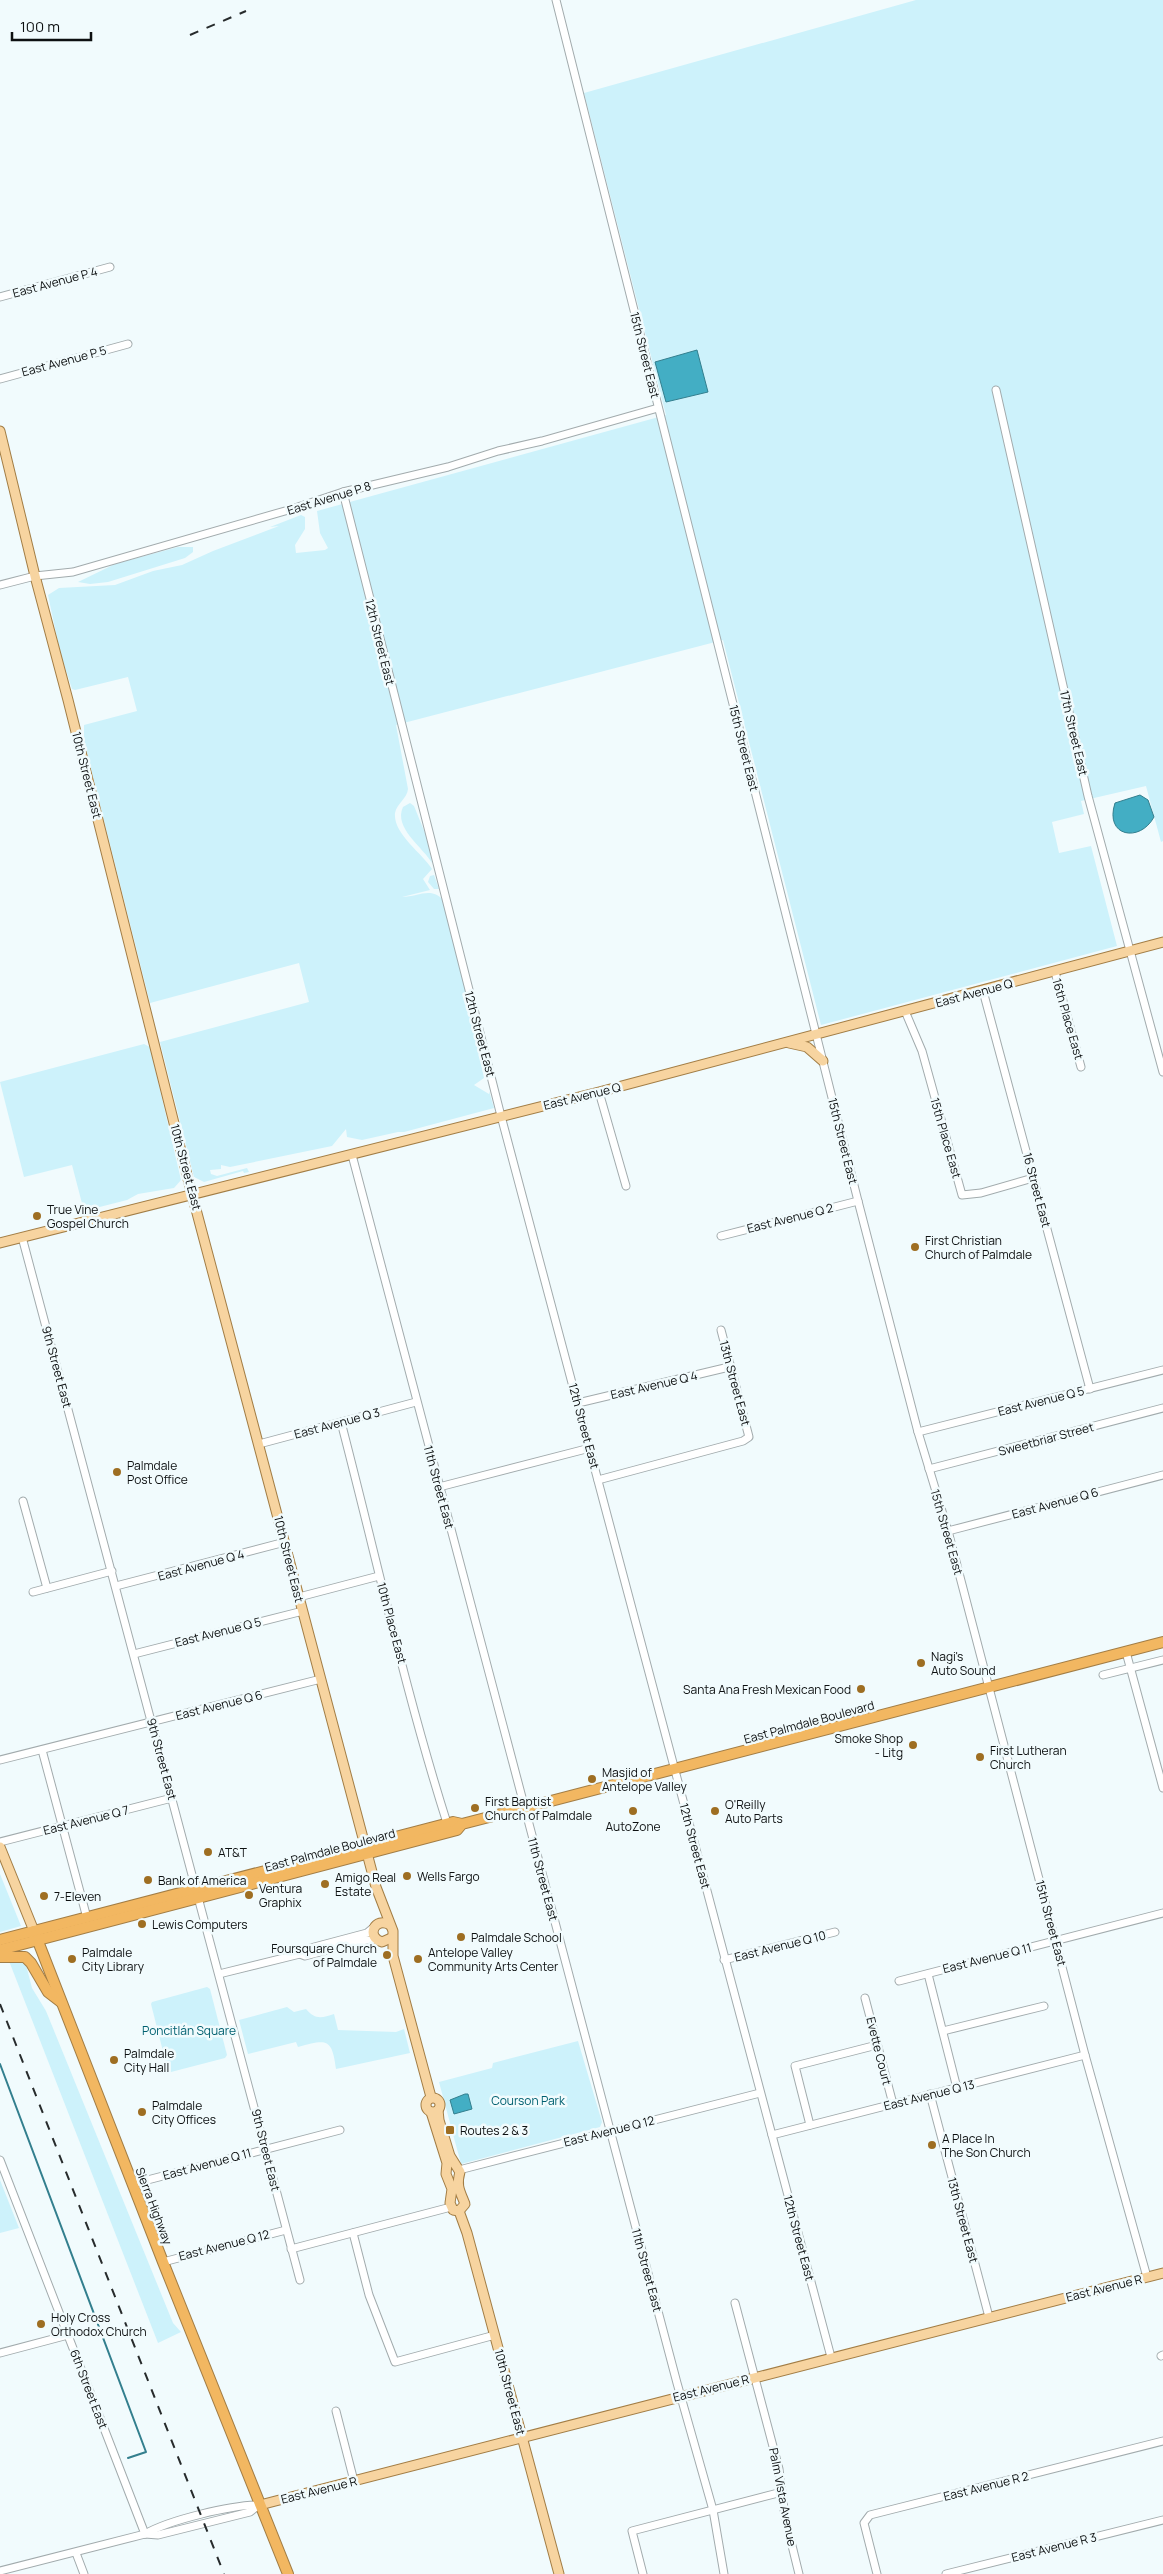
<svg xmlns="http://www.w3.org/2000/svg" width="1163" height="2574" viewBox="0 0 1163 2574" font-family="Manrope,sans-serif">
	<rect width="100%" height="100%" fill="#f1fbfd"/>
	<!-- green -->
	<g fill="#cdf2fb">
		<path d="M916,0h247v841l-2,1 -15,-56 -65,15 3,13 -32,8 7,31 32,-7 26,100 -296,79 -98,-385 -327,85 12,64c-1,10 -11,14 -13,24 -2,21 27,40 37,56l-9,10 7,11 -28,7c16,0 28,-10 40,2l20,74 22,105 -10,7 15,9v-3l5,17 -90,24h-6l-36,8 -15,-3 -1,-8 -14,17 -102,21 -9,-2v4l-11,1 1,4 6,2 30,-8 2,4 -5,1 -1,-2 -39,11 -10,-5 -34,-135 149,-40 -10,-39 -149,40 -66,-262v-16l53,-14 -9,-34 -53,13 -3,-1 -12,-37 -12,-57 11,-7 56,-3 38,-14 29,-6 31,-14 66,-25 -9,1 31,-12 4,2v12l-10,16 1,8 29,-3 3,-2 -8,-15 -3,-22 349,-96 -82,-322z"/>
		<path d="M178,547h15v5l-8,6 -77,24 -18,2 -12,-2 37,-18z"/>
		<path d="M410,803l4,3 13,32 5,25c-8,-15 -39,-35 -29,-56z"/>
		<path d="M434,875l5,14h-5l-6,-7 2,-6z"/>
		<path d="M144,1044l6,3 31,133 -7,8 -36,6 -11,6 -43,11 -12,-46 -48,12 -24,-95z"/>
		<path d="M0,1874l21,52 -21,6z"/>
		<path d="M17,1960l9,5 6,23 14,23 127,312 8,9 -23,11 -149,-382z"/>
		<path d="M207,1987l3,2 17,66 -2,3 -54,14 -3,-1 -17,-67 1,-2z"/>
		<path d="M287,2007l7,5 12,-3c9,11 16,9 28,5l4,16 58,2 8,-3 6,24 -74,16c-4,-31 -9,-30 -38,-22l-2,-5 -48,12 -9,-34z"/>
		<path d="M578,2041l24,81 -2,5 -139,37 -22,-82 53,-14 1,-5z"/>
		<path d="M0,2180l19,48 -19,5z"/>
	</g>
	<!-- water -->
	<g fill="#43aec4" stroke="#337f8e">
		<path d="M697,350l11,42 -42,10 -11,-40z"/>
		<path d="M1140,795l8,5 6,17c-14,26 -50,20 -39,-14z"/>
		<path d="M465,2094h3l4,15 -18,5 -4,-14z"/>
	</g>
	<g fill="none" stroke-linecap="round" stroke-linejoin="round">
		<!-- stream -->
		<path stroke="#337f8e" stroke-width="2" d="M0,2064l146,388 -18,6"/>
		<!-- minor casing -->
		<g stroke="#a2abad" stroke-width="9">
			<g id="minor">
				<path d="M556,0l302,1201 60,231 30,99 137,524 62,222"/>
				<path d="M0,297l110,-30"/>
				<path d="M0,379l128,-35"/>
				<path d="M996,390l92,406 75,276"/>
				<path d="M343,492l158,624 330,1241"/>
				<path d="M0,585l35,-9 38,-4 219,-63 51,-17 105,-25 50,-16 44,-10 116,-33"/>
				<path d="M1055,972l26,95"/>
				<path d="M983,991l107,398"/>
				<path d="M905,1011l17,40 40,144 19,-2 52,-15"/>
				<path d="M599,1092l27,94"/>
				<path d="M352,1155l325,1228 36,127 11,64"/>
				<path d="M721,1236l137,-35"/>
				<path d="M22,1237l278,1043"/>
				<path d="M578,1403l151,-36"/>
				<path d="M341,1422c35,134 64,269 106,401"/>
				<path d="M918,1432l245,-62"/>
				<path d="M259,1444l157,-42"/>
				<path d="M929,1469l234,-61"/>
				<path d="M598,1480l145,-39 6,-4 -28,-107"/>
				<path d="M439,1487l151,-39"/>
				<path d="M23,1501l24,87"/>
				<path d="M948,1531l215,-56"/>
				<path d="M116,1586l169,-44"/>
				<path d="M33,1592l79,-21"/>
				<path d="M299,1597l80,-21"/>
				<path d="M1126,1652l37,136"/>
				<path d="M134,1654l169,-43"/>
				<path d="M1103,1675l60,-15"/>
				<path d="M42,1750l45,168"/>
				<path d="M0,1760l321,-81"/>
				<path d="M0,1842l172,-44"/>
				<path d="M300,1954l5,2 61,-16h11"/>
				<path d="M724,1960l111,-28"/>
				<path d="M219,1974l81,-20 3,-4 64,-17 6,-5"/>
				<path d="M928,1974l29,114"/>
				<path d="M899,1981l264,-68"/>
				<path d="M865,1998l28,106"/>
				<path d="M943,2031l101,-25"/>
				<path d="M930,2094l59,223"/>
				<path d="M810,2125l-15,-59 82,-21"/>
				<path d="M772,2135l313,-80"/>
				<path d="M0,2160l145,374"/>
				<path d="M459,2170l301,-77"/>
				<path d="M132,2184l208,-54"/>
				<path d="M353,2233l16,62 26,67 100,-27"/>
				<path d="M291,2249l160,-42"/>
				<path d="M163,2262l123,-32"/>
				<path d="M735,2303l44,166 6,48 14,57"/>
				<path d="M0,2353l68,-18"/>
				<path d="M1161,2356l2,-1"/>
				<path d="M336,2411l18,70"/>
				<path d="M145,2534l13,1 92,-23 9,-7"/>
				<path d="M76,2553l8,21"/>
				<path d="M0,2571l145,-37c24,-14 86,-29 115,-29"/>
				<path d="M643,2574l-11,-43 150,-39"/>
				<path d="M877,2574l-13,-51 6,-8 293,-74"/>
				<path d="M946,2574l217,-54"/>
			</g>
		</g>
		<!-- major casing -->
		<g stroke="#a27d45" stroke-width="11">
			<g id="major">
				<path d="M0,431l35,145 33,124 121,483 187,704 17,44v25l38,141"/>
				<path d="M789,1043l18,4 16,14"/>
				<path d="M0,1243l599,-151 564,-150"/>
				<path d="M0,1847l34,84"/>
				<path d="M390,1925c-15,-9 -25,12 -8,17l9,-4"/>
				<circle cx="433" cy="2105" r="7"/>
				<path d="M431,2112l16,51 -1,11 6,15 -2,14 3,7 6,1 6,-7c-5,-13 -9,-18 -5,-32l-10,-16 -11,-36 -1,-10"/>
				<path d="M459,2211l8,22 92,341"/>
				<path d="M260,2505l903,-232"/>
			</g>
		</g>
		<!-- highway casing -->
		<g stroke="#a27d45" stroke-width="12">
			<g id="highway">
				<path d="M34,1931l129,331 125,312"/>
				<path d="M0,1940l453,-118 9,2"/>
				<path d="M0,1950l457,-120 5,-6 62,-16 639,-166"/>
				<path d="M0,1957h25l6,6 17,29 13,10"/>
			</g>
		</g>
		<!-- minor -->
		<use href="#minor" stroke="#fff" stroke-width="7"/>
		<!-- major -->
		<use href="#major" stroke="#f7d4a0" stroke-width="9"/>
		<!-- highway -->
		<use href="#highway" stroke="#f2b761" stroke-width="10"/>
		<!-- rail -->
		<g stroke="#272b2c" stroke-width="2" stroke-dasharray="9 9" stroke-linecap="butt">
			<path d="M190,35l56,-24"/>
			<path d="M0,2004l224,570"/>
		</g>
	</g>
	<!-- markers -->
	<g fill="#9e6e22" stroke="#f1fbfd" stroke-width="2">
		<circle cx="37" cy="1216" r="5"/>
		<circle cx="915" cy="1247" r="5"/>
		<circle cx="117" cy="1472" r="5"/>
		<circle cx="921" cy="1663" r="5"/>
		<circle cx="861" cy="1689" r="5"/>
		<circle cx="913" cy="1745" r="5"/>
		<circle cx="980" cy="1757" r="5"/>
		<circle cx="592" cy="1779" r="5"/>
		<circle cx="475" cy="1808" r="5"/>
		<circle cx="633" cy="1811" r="5"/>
		<circle cx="715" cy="1811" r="5"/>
		<circle cx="208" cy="1852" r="5"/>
		<circle cx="407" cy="1876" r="5"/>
		<circle cx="148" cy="1880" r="5"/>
		<circle cx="325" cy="1884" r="5"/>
		<circle cx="249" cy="1895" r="5"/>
		<circle cx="44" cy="1896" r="5"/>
		<circle cx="142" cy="1924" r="5"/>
		<circle cx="461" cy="1937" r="5"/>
		<circle cx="387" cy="1955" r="5"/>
		<circle cx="72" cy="1959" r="5"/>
		<circle cx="418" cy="1959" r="5"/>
		<circle cx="114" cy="2060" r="5"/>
		<circle cx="142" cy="2112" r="5"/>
		<rect x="445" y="2125" width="10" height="10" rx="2.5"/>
		<circle cx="932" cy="2145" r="5"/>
		<circle cx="41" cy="2324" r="5"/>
	</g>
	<g text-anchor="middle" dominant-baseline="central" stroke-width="5" stroke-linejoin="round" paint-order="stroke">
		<!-- street labels -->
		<g font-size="12" fill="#0d1011" stroke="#f1fbfd">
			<text transform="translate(55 282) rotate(-15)">East Avenue P 4</text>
			<text transform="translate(645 355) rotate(76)">15th Street East</text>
			<text transform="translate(64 361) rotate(-15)">East Avenue P 5</text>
			<text transform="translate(329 498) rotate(-17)">East Avenue P 8</text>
			<text transform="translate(380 642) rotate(76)">12th Street East</text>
			<text transform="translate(1074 733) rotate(77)">17th Street East</text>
			<text transform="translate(744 748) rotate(76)">15th Street East</text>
			<text transform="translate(87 775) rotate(76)">10th Street East</text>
			<text transform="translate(974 993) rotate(-15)">East Avenue Q</text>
			<text transform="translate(1068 1019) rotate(74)">16th Place East</text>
			<text transform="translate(480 1034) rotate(75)">12th Street East</text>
			<text transform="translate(582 1096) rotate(-14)">East Avenue Q</text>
			<text transform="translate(946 1138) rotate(74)">15th Place East</text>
			<text transform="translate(843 1141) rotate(76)">15th Street East</text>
			<text transform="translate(186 1167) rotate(75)">10th Street East</text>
			<text transform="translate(1037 1190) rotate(75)">16 Street East</text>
			<text transform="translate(790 1218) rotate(-14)">East Avenue Q 2</text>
			<text transform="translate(57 1367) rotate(75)">9th Street East</text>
			<text transform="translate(735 1383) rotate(75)">13th Street East</text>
			<text transform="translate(654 1385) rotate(-13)">East Avenue Q 4</text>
			<text transform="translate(1041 1401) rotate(-14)">East Avenue Q 5</text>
			<text transform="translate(337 1423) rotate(-15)">East Avenue Q 3</text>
			<text transform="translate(584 1426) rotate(75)">12th Street East</text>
			<text transform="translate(1046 1439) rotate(-15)">Sweetbriar Street</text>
			<text transform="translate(439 1487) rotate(75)">11th Street East</text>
			<text transform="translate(1055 1503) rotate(-15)">East Avenue Q 6</text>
			<text transform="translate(947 1532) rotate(74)">15th Street East</text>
			<text transform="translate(289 1559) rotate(76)">10th Street East</text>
			<text transform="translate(201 1565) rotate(-15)">East Avenue Q 4</text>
			<text transform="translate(392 1623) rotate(75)">10th Place East</text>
			<text transform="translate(218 1632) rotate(-14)">East Avenue Q 5</text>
			<text transform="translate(219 1705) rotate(-14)">East Avenue Q 6</text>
			<text transform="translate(809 1722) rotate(-15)">East Palmdale Boulevard</text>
			<text transform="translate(162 1759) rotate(75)">9th Street East</text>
			<text transform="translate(86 1820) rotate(-14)">East Avenue Q 7</text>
			<text transform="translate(695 1846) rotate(75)">12th Street East</text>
			<text transform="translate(330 1850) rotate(-15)">East Palmdale Boulevard</text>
			<text transform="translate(543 1879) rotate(75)">11th Street East</text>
			<text transform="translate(1051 1923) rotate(75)">15th Street East</text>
			<text transform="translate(780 1946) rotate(-14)">East Avenue Q 10</text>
			<text transform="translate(987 1958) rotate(-14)">East Avenue Q 11</text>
			<text transform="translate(879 2051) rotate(76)">Evette Court</text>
			<text transform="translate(929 2095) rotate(-14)">East Avenue Q 13</text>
			<text transform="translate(609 2131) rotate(-14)">East Avenue Q 12</text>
			<text transform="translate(266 2150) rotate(76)">9th Street East</text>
			<text transform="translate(207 2164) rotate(-15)">East Avenue Q 11</text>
			<text transform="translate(154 2206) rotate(69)">Sierra Highway</text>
			<text transform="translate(963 2220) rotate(75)">13th Street East</text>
			<text transform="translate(799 2238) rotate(75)">12th Street East</text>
			<text transform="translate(224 2245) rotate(-14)">East Avenue Q 12</text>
			<text transform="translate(647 2270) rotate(75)">11th Street East</text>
			<text transform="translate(1104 2288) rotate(-14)">East Avenue R</text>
			<text transform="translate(711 2388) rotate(-14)">East Avenue R</text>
			<text transform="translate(89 2389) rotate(69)">6th Street East</text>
			<text transform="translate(510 2392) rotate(75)">10th Street East</text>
			<text transform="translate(986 2486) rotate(-14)">East Avenue R 2</text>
			<text transform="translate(319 2490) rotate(-14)">East Avenue R</text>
			<text transform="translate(783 2497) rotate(79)">Palm Vista Avenue</text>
			<text transform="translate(1054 2547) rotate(-14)">East Avenue R 3</text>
		</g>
		<!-- poi labels -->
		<g font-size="12" fill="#0d1011" stroke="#f1fbfd" text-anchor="start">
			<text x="47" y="1209">True Vine<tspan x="47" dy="14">Gospel Church</tspan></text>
			<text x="925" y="1240">First Christian<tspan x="925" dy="14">Church of Palmdale</tspan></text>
			<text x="127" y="1465">Palmdale<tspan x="127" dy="14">Post Office</tspan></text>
			<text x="931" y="1656">Nagi's<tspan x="931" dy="14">Auto Sound</tspan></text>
			<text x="851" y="1689" text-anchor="end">Santa Ana Fresh Mexican Food</text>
			<text x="903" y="1738" text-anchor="end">Smoke Shop<tspan x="903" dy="14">- Litg</tspan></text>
			<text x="990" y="1750">First Lutheran<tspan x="990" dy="14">Church</tspan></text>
			<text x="602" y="1772">Masjid of<tspan x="602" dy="14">Antelope Valley</tspan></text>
			<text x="485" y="1801">First Baptist<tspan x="485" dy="14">Church of Palmdale</tspan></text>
			<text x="725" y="1804">O'Reilly<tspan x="725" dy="14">Auto Parts</tspan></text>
			<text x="633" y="1826" text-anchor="middle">AutoZone</text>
			<text x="218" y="1852">AT&amp;T</text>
			<text x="417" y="1876">Wells Fargo</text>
			<text x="335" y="1877">Amigo Real<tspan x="335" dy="14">Estate</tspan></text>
			<text x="158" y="1880">Bank of America</text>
			<text x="259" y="1888">Ventura<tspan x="259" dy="14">Graphix</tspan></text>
			<text x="54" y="1896">7-Eleven</text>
			<text x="152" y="1924">Lewis Computers</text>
			<text x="471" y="1937">Palmdale School</text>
			<text x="377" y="1948" text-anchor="end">Foursquare Church<tspan x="377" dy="14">of Palmdale</tspan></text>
			<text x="82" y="1952">Palmdale<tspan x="82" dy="14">City Library</tspan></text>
			<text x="428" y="1952">Antelope Valley<tspan x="428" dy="14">Community Arts Center</tspan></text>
			<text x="124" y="2053">Palmdale<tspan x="124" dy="14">City Hall</tspan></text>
			<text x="152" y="2105">Palmdale<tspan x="152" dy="14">City Offices</tspan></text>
			<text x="460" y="2130">Routes 2 &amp; 3</text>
			<text x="942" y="2138">A Place In<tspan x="942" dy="14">The Son Church</tspan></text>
			<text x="51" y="2317">Holy Cross<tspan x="51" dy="14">Orthodox Church</tspan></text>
		</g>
		<!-- park labels -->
		<g font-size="12" fill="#016070" stroke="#f1fbfd">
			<text x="189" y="2030">Poncitlán Square</text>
			<text x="528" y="2100">Courson Park</text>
		</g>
	</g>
	<!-- scale -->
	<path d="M12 32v8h79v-8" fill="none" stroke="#0d1011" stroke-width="2.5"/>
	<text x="20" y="32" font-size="15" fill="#0d1011" stroke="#f1fbfd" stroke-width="4" paint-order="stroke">100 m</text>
</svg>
